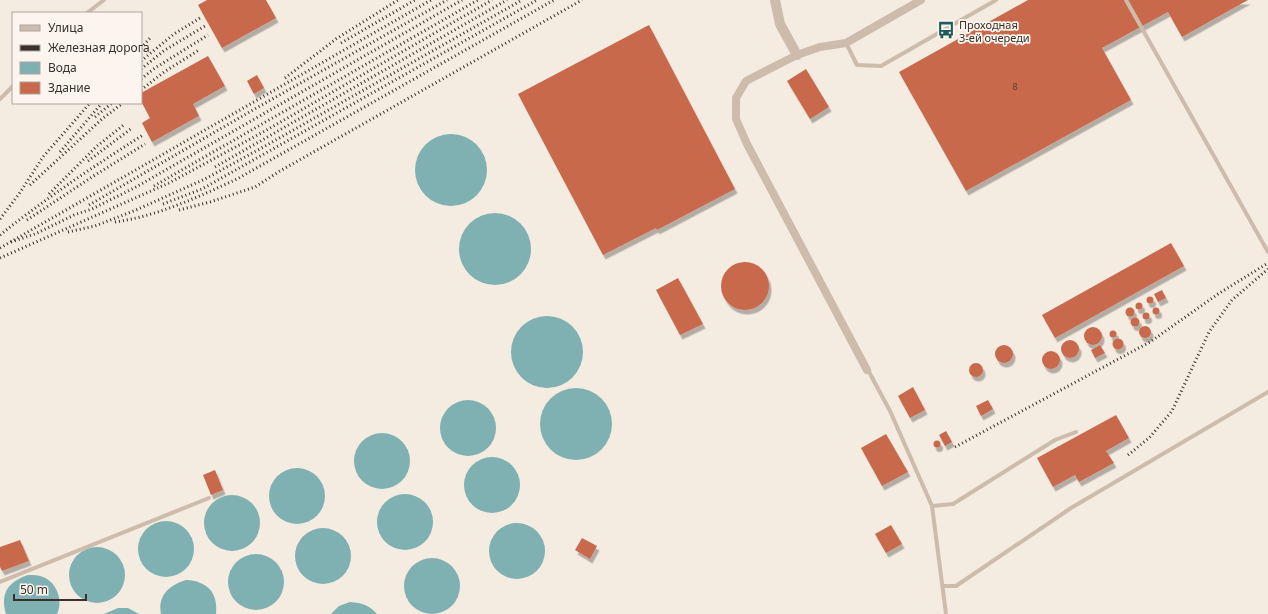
<svg xmlns="http://www.w3.org/2000/svg" width="1268" height="614" viewBox="0 0 1268 614" font-family="'Noto Sans',sans-serif">
	<defs>
		<filter id="shadow"><feDropShadow dx="2.5" dy="4.5" stdDeviation="0" flood-color="#0004"/></filter>
	</defs>
	<rect width="100%" height="100%" fill="#f4ebe1"/>
	<!-- water -->
	<g fill="#7fb0b2">
		<circle cx="451" cy="170" r="36"/>
		<circle cx="495" cy="249" r="36"/>
		<circle cx="547" cy="352" r="36"/>
		<circle cx="576" cy="424" r="36"/>
		<circle cx="468" cy="428" r="28"/>
		<circle cx="382" cy="461" r="28"/>
		<circle cx="492" cy="485" r="28"/>
		<circle cx="297" cy="496" r="28"/>
		<circle cx="405" cy="522" r="28"/>
		<circle cx="232" cy="523" r="28"/>
		<circle cx="166" cy="549" r="28"/>
		<circle cx="517" cy="551" r="28"/>
		<circle cx="323" cy="556" r="28"/>
		<circle cx="97" cy="575" r="28"/>
		<circle cx="256" cy="582" r="28"/>
		<circle cx="432" cy="586" r="28"/>
		<path d="M28,575c7,0 13,0 19,4 11,7 16,23 10,35h-51c-6,-21 2,-32 22,-39z"/>
		<path d="M186,580c21,1 32,12 30,34h-55c-4,-19 9,-29 25,-34z"/>
		<path d="M350,602c12,1 19,3 27,12h-46l8,-8z"/>
		<path d="M118,608h10l11,6h-35z"/>
	</g>
	<!-- building -->
	<g fill="#c8694b" filter="url(#shadow)">
		<path d="M207,0h59l10,18 -54,30 -24,-43z"/>
		<path d="M1028,0h220l-66,37 -14,-25 -66,36 29,52 -165,91 -67,-119z"/>
		<path d="M649,25l86,164 -78,41 -1,-2 -53,27 -85,-161z"/>
		<path d="M208,56l17,30 -32,18 6,12 -47,26 -10,-19 8,-5 -9,-17v-8z"/>
		<path d="M806,69l23,38 -19,12 -23,-38z"/>
		<path d="M257,75l7,13 -10,6 -7,-13z"/>
		<path d="M1171,243l13,23 -129,72 -13,-23z"/>
		<circle cx="745" cy="286" r="24"/>
		<path d="M678,278l25,46 -23,11 -24,-45z"/>
		<path d="M1162,290l4,8 -8,4 -4,-8z"/>
		<circle cx="1150" cy="300" r="3.5"/>
		<circle cx="1139" cy="306" r="3.5"/>
		<circle cx="1130" cy="312" r="4.5"/>
		<circle cx="1156" cy="311" r="3.5"/>
		<circle cx="1146" cy="316" r="3.5"/>
		<circle cx="1135" cy="322" r="4.5"/>
		<circle cx="1145" cy="332" r="6"/>
		<circle cx="1093" cy="336" r="9"/>
		<circle cx="1113" cy="334" r="3.5"/>
		<circle cx="1118" cy="344" r="5.5"/>
		<circle cx="1070" cy="349" r="9"/>
		<path d="M1100,345l5,8 -10,5 -4,-8z"/>
		<circle cx="1004" cy="354" r="9"/>
		<circle cx="1051" cy="360" r="9"/>
		<circle cx="976" cy="370" r="7"/>
		<path d="M913,387l12,23 -15,8 -12,-22z"/>
		<path d="M988,400l5,9 -12,7 -5,-10z"/>
		<path d="M1116,415l13,23 -23,13 8,12 -35,19 -4,-7 -22,12 -16,-29z"/>
		<path d="M946,431l6,11 -7,4 -6,-11z"/>
		<path d="M886,434l22,38 -26,14 -21,-38z"/>
		<circle cx="937" cy="444" r="3.5"/>
		<path d="M215,470l8,20 -12,5 -8,-20z"/>
		<path d="M891,525l11,19 -16,9 -11,-19z"/>
		<path d="M582,538l15,8 -7,13 -15,-9z"/>
		<path d="M20,540l9,21 -27,10 -2,-4v-20z"/>
	</g>
	<g fill="none" stroke-linecap="round" stroke-linejoin="round">
		<!-- service -->
		<g stroke="#cdbbac" stroke-width="4">
			<path d="M1126,0l142,252"/>
			<path d="M87,13l17,-13"/>
			<path d="M846,43l11,22 24,1 115,-66"/>
			<path d="M0,99l13,-13"/>
			<path d="M868,370l22,41 42,95 14,108"/>
			<path d="M932,506l21,-2 102,-64 21,-8"/>
			<path d="M0,582l209,-84"/>
			<path d="M943,586h13l115,-78 197,-116"/>
		</g>
		<!-- minor -->
		<path stroke="#cdbbac" stroke-width="8" d="M867,370l-120,-226 -11,-25v-21l10,-17 51,-26 23,-8 26,-4 75,-43"/>
		<!-- tertiary -->
		<path stroke="#cdbbac" stroke-width="10" d="M775,0l5,24 17,31"/>
		<!-- rail -->
		<g stroke="#3b302b" stroke-width="3" stroke-dasharray="1 3" stroke-linecap="butt">
			<path d="M341,43l74,-43"/>
			<path d="M141,48l10,-11"/>
			<path d="M141,61l33,-27 26,-16"/>
			<path d="M141,69l24,-19 40,-24"/>
			<path d="M285,78l51,-39 62,-39"/>
			<path d="M141,79l14,-11 53,-33"/>
			<path d="M141,90l23,-18 35,-22"/>
			<path d="M95,117l17,-14"/>
			<path d="M60,152l42,-49"/>
			<path d="M88,161l44,-33"/>
			<path d="M215,167l292,-167"/>
			<path d="M30,185l72,-66 21,-16"/>
			<path d="M154,186l324,-186"/>
			<path d="M49,194l48,-48 28,-22"/>
			<path d="M163,204l39,-15 335,-189"/>
			<path d="M89,205l164,-95 194,-110"/>
			<path d="M179,210l31,-8 45,-15 25,-16 302,-171"/>
			<path d="M0,219l19,-25 24,-37 47,-54"/>
			<path d="M27,220l65,-43 53,-33"/>
			<path d="M115,222c43,-6 83,-25 122,-43l317,-179"/>
			<path d="M68,232l27,-6 41,-16 69,-31 62,-34 255,-145"/>
			<path d="M0,235c45,-36 94,-69 143,-100"/>
			<path d="M11,242l24,-8 39,-19 18,-6 44,-22 326,-187"/>
			<path d="M0,248l431,-248"/>
			<path d="M0,258l169,-75 96,-52 227,-131"/>
			<path d="M955,447l195,-105 68,-48 50,-31"/>
			<path d="M1128,455l21,-17 23,-27 37,-79 23,-32 36,-31"/>
		</g>
	</g>
	<!-- icons -->
	<defs>
		<g id="bus-bare" transform="scale(1.38)"><path d="M-5-6H5V4H4V6H2V4H-2V6H-4V4H-5ZM-3.5-4V0h7V-4ZM-3.5 1.2v1.5H-2V1.2ZM2 1.2v1.5H3.5V1.2Z" fill="#1f5a5e" stroke="#fbf5ee" stroke-width="2.5" paint-order="stroke"/></g>
	</defs>
	<g fill-rule="evenodd">
		<use href="#bus-bare" x="946" y="30"/>
	</g>
	<g text-anchor="middle" dominant-baseline="central" stroke-width="3.5" stroke-linejoin="round" paint-order="stroke">
		<!-- number labels -->
		<g font-size="9" fill="#5e3e33">
			<text x="1015" y="86">8</text>
		</g>
		<!-- poi labels -->
		<g font-size="11" fill="#3b302b" stroke="#fbf5ee" text-anchor="start">
			<text x="959" y="24">Проходная<tspan x="959" dy="13">3-ей очереди</tspan></text>
		</g>
	</g>
	<!-- legend -->
	<rect x="12" y="12" width="130" height="92" fill="#fbf5ee" stroke="#aea6a0"/>
	<rect x="20" y="25" width="20" height="6" fill="#cdbbac" stroke="#aea6a0"/>
	<text x="48" y="32" font-size="12" fill="#3b302b">Улица</text>
	<rect x="20" y="45" width="20" height="6" fill="#3b302b" stroke="#aea6a0"/>
	<text x="48" y="52" font-size="12" fill="#3b302b">Железная дорога</text>
	<rect x="20" y="62" width="20" height="12" fill="#7fb0b2" stroke="#aea6a0"/>
	<text x="48" y="72" font-size="12" fill="#3b302b">Вода</text>
	<rect x="20" y="82" width="20" height="12" fill="#c8694b" stroke="#aea6a0"/>
	<text x="48" y="92" font-size="12" fill="#3b302b">Здание</text>
	<!-- scale -->
	<path d="M14 594v6h72v-6" fill="none" stroke="#3b302b" stroke-width="2"/>
	<text x="20" y="594" font-size="12" fill="#3b302b" stroke="#fbf5ee" stroke-width="3" paint-order="stroke">50 m</text>
</svg>
